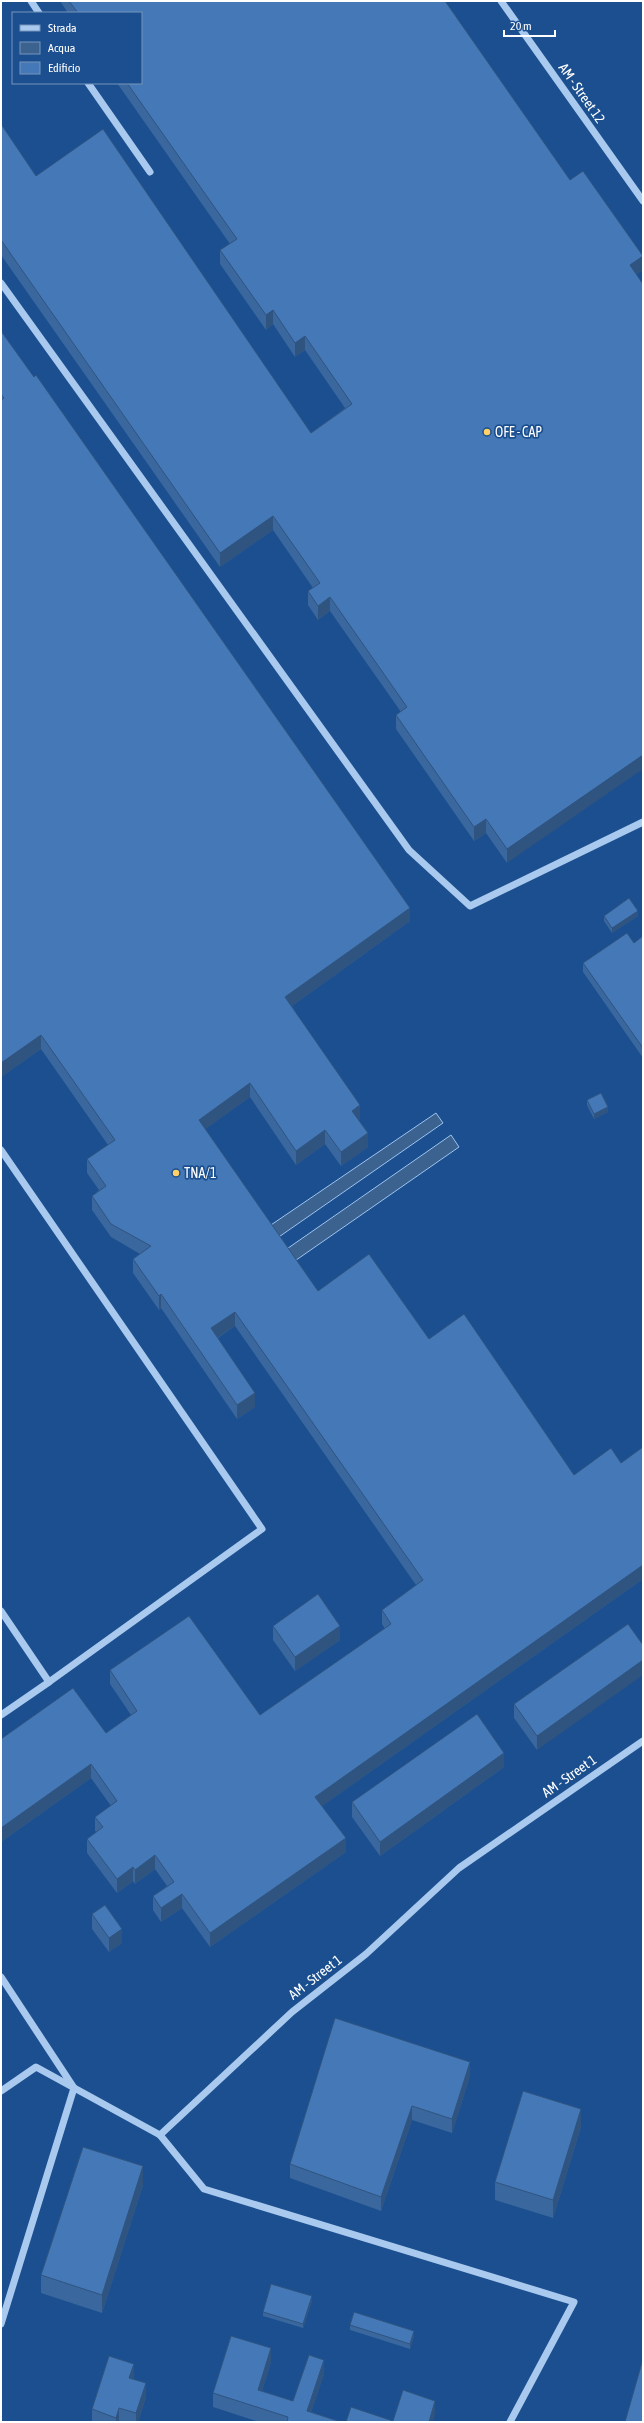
<svg xmlns="http://www.w3.org/2000/svg" width="644" height="2423" viewBox="0 0 644 2423" font-family="'Asap Condensed',sans-serif">
	<rect width="100%" height="100%" fill="#1b4f8f"/>
	<!-- water -->
	<g fill="#3c6290" stroke="#9cc4f0">
		<path d="M436,1113l7,10 -170,118 -8,-12z"/>
		<path d="M451,1135l8,12 -170,118 -8,-12z"/>
	</g>
	<g fill="none" stroke-linecap="round" stroke-linejoin="round">
		<!-- minor -->
		<g stroke="#a9c9ee" stroke-width="7">
			<path d="M31,1l8,12"/>
			<path d="M501,1l142,200"/>
			<path d="M88,83l62,89"/>
			<path d="M1,283l408,567 61,56 173,-84"/>
			<path d="M1,1150l261,379 -213,153"/>
			<path d="M1,1611l48,71 -48,33"/>
			<path d="M1,1977l73,111 -73,236"/>
			<path d="M1,2091l35,-24 124,68 132,-123 74,-58 93,-86 184,-127"/>
			<path d="M160,2135l44,54 370,113 -64,120"/>
		</g>
	</g>
	<!-- wall -->
	<g fill="#3a679d">
		<path d="M60,1h385l125,179 73,90 -7,4 -129,589 -21,-30 -12,8 -78,-112v-14l5,-3 -71,-101 -12,9 -10,-15v-14l5,-3 -40,-58 -53,37 -219,-312v-131l35,52 275,257 34,-25 -40,-58 -10,7 -22,-33 -7,6 -46,-66v-14l10,-6 -113,-161h24v-70h-73z"/>
		<path d="M1,331l409,590 -118,85 68,113 -2,1 10,27 -27,19 -16,-22 -29,21 -46,-68 -45,32 113,162 111,48 145,136 47,-12 22,-16v132l-321,227 24,46 -136,95 -28,-39 -21,14 -8,-12v-14l14,-10 -12,-17 -20,15 -2,-3 -16,12 -30,-40v-14l10,-7 -2,-1v-14l16,-11 -20,-28 -90,64v-103l105,-6 25,-18 -21,-31v-14l150,45 125,-86 -3,-5v-14l34,-25 -181,-259 -17,12 37,69 -18,12 -76,-111 -2,2 -26,-37v-14l7,-5 -29,-17 -19,-27v-14l7,-6 -12,-17v-14l21,-14 -67,-96 -40,28z"/>
		<path d="M604,916h34l-26,17 -8,-12z"/>
		<path d="M643,936v122l-60,-86v-9l51,-20z"/>
		<path d="M587,1100l21,12 -14,7 -7,-14z"/>
		<path d="M628,1624l-91,126 -23,-32v-14z"/>
		<path d="M273,1626l67,14 -45,31 -22,-31z"/>
		<path d="M504,1767l-124,89 -28,-39v-15z"/>
		<path d="M92,1914l30,29 -13,9 -17,-23z"/>
		<path d="M470,2076l-18,57 -40,-13 -31,91 -91,-33v-14z"/>
		<path d="M581,2127l-28,91 -58,-18v-18z"/>
		<path d="M143,2185l-41,128 -61,-20v-18z"/>
		<path d="M312,2301l-9,27 -40,-12v-4z"/>
		<path d="M350,2325l64,11 -4,13 -60,-19z"/>
		<path d="M271,2362l-9,29 31,10 31,-27 -13,38 30,10h-82l-46,-15v-14z"/>
		<path d="M134,2378l-1,1 13,18 -8,25h-46v-13z"/>
	</g>
	<!-- shaded-wall -->
	<g fill="#305480">
		<path d="M643,256v14l-13,9v-14z"/>
		<path d="M273,310v14l-7,6v-15z"/>
		<path d="M305,336v14l-10,7v-14z"/>
		<path d="M273,516v14l-53,37v-14z"/>
		<path d="M330,597v14l-12,9v-14z"/>
		<path d="M643,755v14l-136,94v-14z"/>
		<path d="M486,819v14l-12,8v-14z"/>
		<path d="M410,908v13l-125,90v-14z"/>
		<path d="M638,911v5l-26,17v-5z"/>
		<path d="M41,1035v14l-40,28v-14z"/>
		<path d="M250,1083v14l-51,37v-14z"/>
		<path d="M360,1105v14l-8,6v-14z"/>
		<path d="M608,1107v5l-14,7v-5z"/>
		<path d="M325,1130v14l-29,21v-14z"/>
		<path d="M368,1133v14l-27,19v-14z"/>
		<path d="M161,1294v14l-2,2v-14z"/>
		<path d="M235,1312v14l-24,16v-14z"/>
		<path d="M255,1393v14l-18,12v-14z"/>
		<path d="M643,1565v14l-328,232v-14z"/>
		<path d="M340,1626v14l-45,31v-14z"/>
		<path d="M643,1660v15l-106,75v-14z"/>
		<path d="M504,1753v14l-124,89v-14z"/>
		<path d="M91,1764v14l-90,64v-14z"/>
		<path d="M346,1838v14l-136,95v-14z"/>
		<path d="M155,1855v14l-20,15v-14z"/>
		<path d="M133,1867v14l-16,12v-14z"/>
		<path d="M182,1894v14l-21,14v-14z"/>
		<path d="M122,1929v14l-13,9v-14z"/>
		<path d="M470,2062v14l-18,57v-14z"/>
		<path d="M412,2106v14l-31,91v-14z"/>
		<path d="M581,2109v18l-28,91v-18z"/>
		<path d="M143,2166v19l-41,128v-18z"/>
		<path d="M2,2257v13l-1,4v-13z"/>
		<path d="M312,2296v5l-9,27v-4z"/>
		<path d="M414,2331v5l-4,13v-5z"/>
		<path d="M271,2348v14l-13,42v-14z"/>
		<path d="M324,2360v14l-16,48 -1,-11z"/>
		<path d="M134,2364v14l-5,14v-14z"/>
		<path d="M146,2383v14l-8,25h-2v-9z"/>
		<path d="M435,2401v14l-2,7h-4z"/>
		<path d="M119,2408v14h-3v-4z"/>
	</g>
	<!-- building -->
	<g fill="#4478b7" stroke="#305480">
		<path d="M69,1h376l125,179 13,-9 60,85 -13,9 13,19v471l-136,94 -21,-30 -12,8 -78,-112 11,-8 -77,-110 -12,9 -10,-15 12,-8 -47,-67 -53,37 -219,-313v-116l35,52 67,-47 208,304 41,-29 -47,-68 -10,7 -22,-33 -7,5 -46,-65 17,-11 -110,-156h14v-70h-63z"/>
		<path d="M1,331l33,46 2,-2 374,533 -125,89 75,108 -8,6 16,22 -27,19 -16,-22 -29,21 -46,-68 -51,37 119,171 51,-37 60,85 35,-25 110,161 37,-27 10,15 22,-16v118l-328,232 31,41 -136,95 -28,-39 -21,14 -8,-12 21,-14 -19,-27 -20,15 -2,-3 -16,12 -30,-40 16,-12 -8,-10 22,-16 -26,-37 -90,64v-89l72,-51 33,45 31,-22 -27,-41 79,-54 71,99 131,-91 -9,-14 41,-30 -188,-268 -24,16 44,65 -18,12 -76,-111 -2,2 -26,-37 18,-13 -40,-22 -19,-28 14,-10 -19,-27 28,-19 -74,-105 -40,28v-663l3,-2 -3,-4z"/>
		<path d="M629,898l9,13 -26,17 -8,-12z"/>
		<path d="M627,933l7,10 9,-7v112l-60,-85z"/>
		<path d="M601,1093l7,14 -14,7 -7,-14z"/>
		<path d="M318,1594l22,32 -45,31 -22,-31z"/>
		<path d="M628,1624l15,21v15l-106,76 -23,-32z"/>
		<path d="M477,1714l27,39 -124,89 -28,-40z"/>
		<path d="M105,1905l17,24 -13,9 -17,-24z"/>
		<path d="M335,2018l135,44 -18,57 -40,-13 -31,91 -91,-33z"/>
		<path d="M523,2091l58,18 -28,91 -58,-18z"/>
		<path d="M83,2147l60,19 -41,129 -61,-20z"/>
		<path d="M271,2284l41,12 -9,28 -40,-12z"/>
		<path d="M354,2312l60,19 -4,13 -60,-19z"/>
		<path d="M231,2336l40,12 -13,42 35,11 16,-46 15,5 -17,51 34,11h-54l1,-5 -75,-24z"/>
		<path d="M109,2356l25,8 -5,14 17,5 -10,30 -17,-5 -3,10 -24,-9z"/>
		<path d="M643,2359v63h-18z"/>
		<path d="M403,2390l32,11 -6,21h-83l5,-15 42,14z"/>
	</g>
	<!-- markers -->
	<g fill="#ffd166" stroke="#1b4f8f" stroke-width="1.5">
		<circle cx="487" cy="432" r="4"/>
		<circle cx="176" cy="1173" r="4"/>
	</g>
	<g text-anchor="middle" dominant-baseline="central" stroke-width="3.5" stroke-linejoin="round" paint-order="stroke">
		<!-- street labels -->
		<g font-size="14" fill="#fff" stroke="#1b4f8f">
			<text transform="translate(582 93) rotate(55)">AM - Street 12</text>
			<text transform="translate(569 1776) rotate(-35)">AM - Street 1</text>
			<text transform="translate(315 1977) rotate(-38)">AM - Street 1</text>
		</g>
		<!-- poi labels -->
		<g font-size="14" fill="#fff" stroke="#1b4f8f" text-anchor="start">
			<text x="495" y="432">OFE - CAP</text>
			<text x="184" y="1173">TNA/1</text>
		</g>
	</g>
	<!-- border -->
	<rect width="644" height="2423" fill="none" stroke="#ffffff" stroke-width="4"/>
	<!-- legend -->
	<rect x="12" y="12" width="130" height="72" fill="#1b4f8f" stroke="#7695bc"/>
	<rect x="20" y="25" width="20" height="6" fill="#a9c9ee" stroke="#7695bc"/>
	<text x="48" y="32" font-size="12" fill="#ffffff">Strada</text>
	<rect x="20" y="42" width="20" height="12" fill="#3c6290" stroke="#7695bc"/>
	<text x="48" y="52" font-size="12" fill="#ffffff">Acqua</text>
	<rect x="20" y="62" width="20" height="12" fill="#4478b7" stroke="#7695bc"/>
	<text x="48" y="72" font-size="12" fill="#ffffff">Edificio</text>
	<!-- scale -->
	<path d="M504 30v6h51v-6" fill="none" stroke="#ffffff" stroke-width="2"/>
	<text x="510" y="30" font-size="12" fill="#ffffff" stroke="#1b4f8f" stroke-width="3" paint-order="stroke">20 m</text>
</svg>
